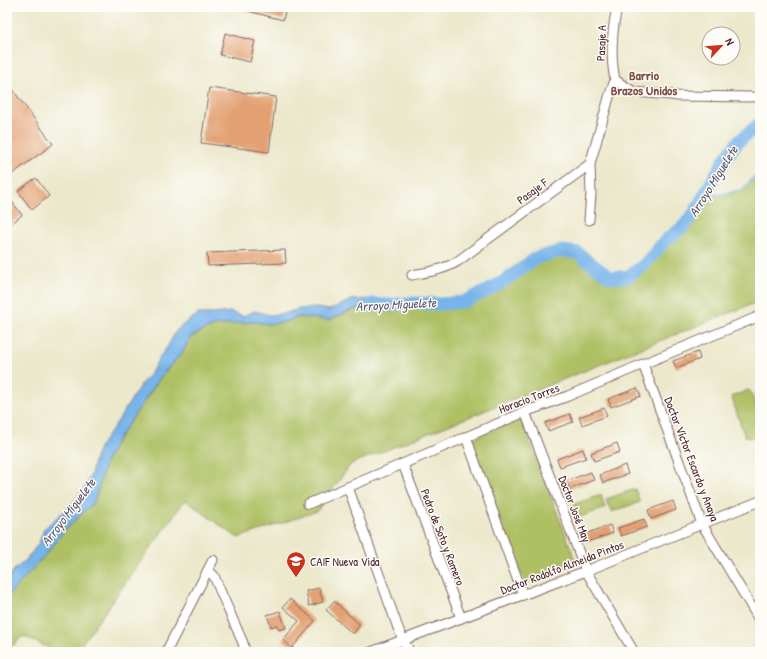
<svg xmlns="http://www.w3.org/2000/svg" width="767" height="659" viewBox="0 0 767 659" font-family="'Patrick Hand',sans-serif">
	<rect width="100%" height="100%" fill="#fdfcf7"/>
	<filter id="ink" filterUnits="userSpaceOnUse"><feTurbulence type="fractalNoise" baseFrequency=".025" numOctaves="2"/><feDisplacementMap in="SourceGraphic" scale="8" xChannelSelector="R" yChannelSelector="G"/><feConvolveMatrix kernelMatrix="1 2 1 2 8 2 1 2 1" color-interpolation-filters="sRGB"/></filter>
	<filter id="wash" filterUnits="userSpaceOnUse"><feTurbulence type="fractalNoise" baseFrequency=".012" numOctaves="4" result="noise"/><feDisplacementMap in="SourceGraphic" scale="16" xChannelSelector="R" yChannelSelector="G"/><feGaussianBlur stdDeviation="0.9" result="paint"/><feColorMatrix in="noise" values="0 0 0 0 0 0 0 0 0 0 0 0 0 0 0 0 0 1.4 0 .05"/><feComposite in="paint" operator="in"/></filter>
	<g filter="url(#wash)">
		<rect width="100%" height="100%" fill="#ece8cc"/>
		<!-- green -->
		<g fill="#aec063" stroke="#7c7047">
			<path d="M760,174v127l-409,163 -34,47 -79,27 -53,-38 -109,152h-19l-34,-16 -16,15v-54l46,-51 9,-13 32,-31 7,-23 4,-16 11,-21 46,-67 20,-22 9,-16 22,-11 28,-3 13,-1 15,2 16,-2 14,-5 30,3 25,-11h24l11,-4 20,-2 32,1 22,-2 26,-12 17,-10 30,-22 25,-7 17,2 7,6 25,18h17l17,-12 21,-24 18,-14 12,-15 9,-17 19,-1 19,-4 12,-13z"/>
			<path d="M748,390l2,1 10,25v18l-11,4 -4,-1 -13,-38 1,-3z"/>
			<path d="M521,418l55,144 -2,3 -45,17 -5,-1 -54,-141z"/>
			<path d="M635,489l5,13 -29,10 -5,-13z"/>
			<path d="M601,495l4,13 -28,10 -5,-13z"/>
		</g>
		<!-- water -->
		<path fill="#77b4ea" stroke="#606a8a" d="M372,299l17,6 -11,4h-24l-25,11 -30,-3 -14,5 -16,2 -15,-2 -13,1 -28,3 -22,11 -9,16 -20,22 -46,67 -11,21 -4,16 -7,23 -32,31 -9,13 -46,51v-17l7,-10 12,-10 13,-17 5,-14 11,-10 17,-15 11,-13 8,-16 4,-17 4,-10 19,-27 23,-37 10,-11 8,-15 9,-12 8,-15 8,-7 14,-10h14l18,-2 13,4 12,-5 14,4 14,-1 16,-5 18,-1 12,2 23,-10z"/>
		<g fill="none" stroke-linecap="round" stroke-linejoin="round">
			<!-- stream -->
			<path stroke="#77b4ea" stroke-width="2" d="M704,195l19,-1 19,-4 12,-13 6,-3"/>
			<!-- river -->
			<path stroke="#77b4ea" stroke-width="13" d="M372,304l17,1 20,-2 32,1 22,-2 26,-12 17,-10 30,-22 25,-7 17,2 7,6 25,18h17l17,-12 21,-24 18,-14 12,-15 16,-29 13,-23 14,-18 22,-19"/>
		</g>
		<g id="blocks">
			<!-- building -->
			<g fill="#e3a173">
				<path d="M240,7h46l-3,13 -43,-11z"/>
				<path d="M225,33l30,8 -5,21 -30,-7z"/>
				<path d="M7,82l46,62 -46,34z"/>
				<path d="M209,88l67,9 -7,55 -68,-9z"/>
				<path d="M36,178l13,18 -17,14 -14,-19z"/>
				<path d="M7,195l15,20 -15,12z"/>
				<path d="M285,250l1,13 -78,3 -1,-13z"/>
				<path d="M698,352l2,7 -24,9 -3,-7z"/>
				<path d="M637,388l4,8 -30,11 -3,-8z"/>
				<path d="M604,408l3,8 -25,9 -3,-8z"/>
				<path d="M570,414l3,8 -25,9 -3,-8z"/>
				<path d="M617,443l3,9 -26,9 -3,-8z"/>
				<path d="M583,449l3,9 -26,9 -3,-8z"/>
				<path d="M625,465l3,9 -25,9 -3,-8z"/>
				<path d="M591,472l3,8 -25,9 -3,-8z"/>
				<path d="M673,501l3,9 -25,9 -3,-9z"/>
				<path d="M644,519l3,8 -26,9 -3,-8z"/>
				<path d="M610,525l3,8 -26,9 -2,-8z"/>
				<path d="M319,588l4,14 -14,4 -3,-15z"/>
				<path d="M290,599l25,22 -23,27 -9,-8 16,-19 -16,-14z"/>
				<path d="M334,601l26,24 -7,9 -27,-24z"/>
				<path d="M280,611l6,17 -7,2 -2,-5 -6,2 -4,-12z"/>
			</g>
		</g>
	</g>
	<g filter="url(#ink)">
		<use href="#blocks" fill-opacity="0" stroke="#836563" stroke-width="1"/>
		<g fill="none" stroke-linecap="round" stroke-linejoin="round">
			<!-- minor casing -->
			<g stroke="#836563" stroke-width="11">
				<g id="minor">
					<path d="M615,80l19,12 37,3 6,1 76,1"/>
					<path d="M615,80c-5,-24 -3,-49 2,-73"/>
					<path d="M589,220l2,-26 -1,-30"/>
					<path d="M412,275c16,-3 32,-5 46,-14l132,-97 20,-70 5,-14"/>
					<path d="M643,364l59,160 58,97"/>
					<path d="M525,412l61,159 48,81"/>
					<path d="M466,437l57,158"/>
					<path d="M403,464l58,154"/>
					<path d="M348,487l50,141 5,12 7,12"/>
					<path d="M308,504l217,-92 43,-16 75,-32 117,-48"/>
					<path d="M208,570l6,6 5,12 24,55 2,9"/>
					<path d="M166,652l47,-92"/>
					<path d="M371,652l215,-81 116,-47 58,-23"/>
				</g>
			</g>
			<!-- minor -->
			<use href="#minor" stroke="#fff" stroke-width="9"/>
		</g>
	</g>
	<!-- icons -->
	<defs>
		<g id="school-pin" transform="scale(1)"><path d="M0 17L-7.5 6A9.5 9.5 0 1 1 7.5 6Z" fill="#c8321e" stroke="#fdfcf7"/><path d="M0-5L7-2L0 1L-7-2ZM-4 1L0 2.5L4 1V4Q0 6-4 4Z" fill="#fff"/></g>
	</defs>
	<g fill-rule="evenodd">
		<use href="#school-pin" x="296" y="561"/>
	</g>
	<g text-anchor="middle" dominant-baseline="central" stroke-width="3" stroke-linejoin="round" paint-order="stroke">
		<!-- street labels -->
		<g font-size="12" fill="#4a1f2b" stroke="#fdfcf7">
			<text transform="translate(601 43) rotate(-88)">Pasaje A</text>
			<text transform="translate(532 191) rotate(-36)">Pasaje F</text>
			<text transform="translate(529 398) rotate(-21)">Horacio Torres</text>
			<text transform="translate(692 459) rotate(69)">Doctor Víctor Escardo y Anaya</text>
			<text transform="translate(575 509) rotate(69)">Doctor José May</text>
			<text transform="translate(443 537) rotate(69)">Pedro de Soto y Romero</text>
			<text transform="translate(562 567) rotate(-21)">Doctor Rodolfo Almeida Pintos</text>
		</g>
		<!-- poi labels -->
		<g font-size="12" fill="#4a1f2b" stroke="#fdfcf7" text-anchor="start">
			<text x="310" y="561">CAIF Nueva Vida</text>
		</g>
		<!-- neighbourhood labels -->
		<g font-size="13" font-weight="bold" fill="#804c44" stroke="#fdfcf7">
			<text x="644" y="75">Barrio<tspan x="644" dy="15">Brazos Unidos</tspan></text>
		</g>
		<!-- water labels -->
		<g font-size="13" font-style="italic" fill="#5a536e" stroke="#fdfcf7">
			<text transform="translate(713 181) rotate(-58)">Arroyo Miguelete</text>
			<text transform="translate(396 304) rotate(-3)">Arroyo Miguelete</text>
			<text transform="translate(68 512) rotate(-53)">Arroyo Miguelete</text>
		</g>
	</g>
	<!-- margin -->
	<rect width="767" height="659" fill="none" stroke="#fdfcf7" stroke-width="24"/>
	<!-- north arrow -->
	<g transform="translate(721 46) rotate(64)"><circle r="19" fill="#fdfcf7" stroke="#b5a4a5"/>
	<path d="M0-3L7 15L0 10L-7 15Z" fill="#c8321e"/>
	<text y="-6" font-size="11" font-weight="bold" text-anchor="middle" fill="#4a1f2b">N</text>
	</g>
</svg>
